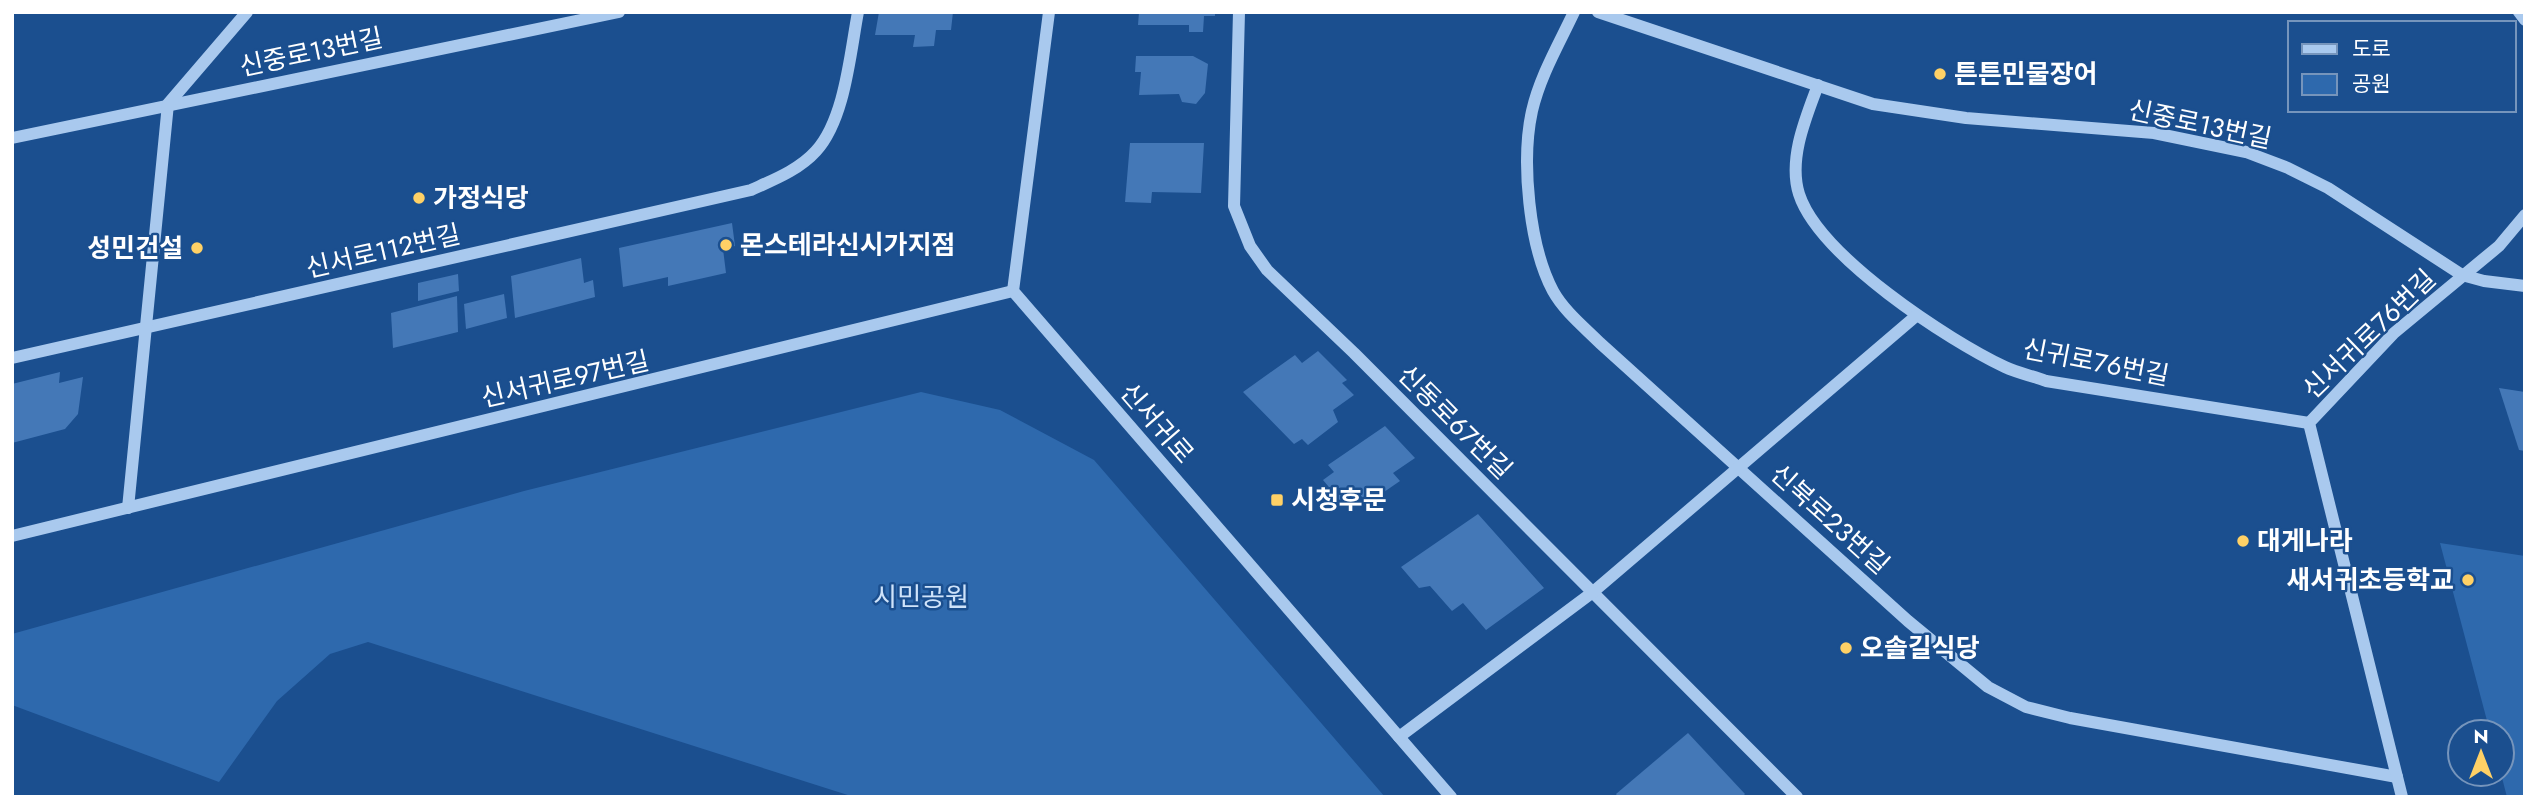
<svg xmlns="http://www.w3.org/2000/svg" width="2537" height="809" viewBox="0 0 2537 809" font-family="Jost,'Noto Sans KR',sans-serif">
	<rect width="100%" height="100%" fill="#1b4f8f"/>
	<!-- green -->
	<g fill="#2e69ad">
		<path d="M921,392l79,18 94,50 291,337h-531l-486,-155 -38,12 -53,47 -58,81 -207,-77v-71l512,-143z"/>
		<path d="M2440,543l85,13v241h-18l-6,-23 1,-42h-12z"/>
	</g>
	<!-- building -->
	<g fill="#4478b7">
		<path d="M879,12h74l-2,18h-15l-2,16 -21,1 2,-12h-40z"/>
		<path d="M1139,12h76v4h-11l-1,16h-14v-7h-51z"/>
		<path d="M1136,56h57l15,8 -3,29 -9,11 -14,-2 -3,-8 -40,1 2,-23h-6z"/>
		<path d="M1130,143h74l-3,50 -49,-1 -1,11 -26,-1z"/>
		<path d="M732,223l3,23 -12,3 3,24 -58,13v-9l-45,10 -4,-39z"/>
		<path d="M581,258l3,25 9,-3 2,17 -80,21 -4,-42z"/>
		<path d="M458,274l1,17 -41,10v-18z"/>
		<path d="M504,294l3,24 -41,11 -2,-25z"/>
		<path d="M457,296l1,36 -65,16 -2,-35z"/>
		<path d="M1318,351l29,29 -5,3 12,12 -21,15 5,12 -30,23 -6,-6 -8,5 -51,-52 52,-37 7,8z"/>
		<path d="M60,372l-1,11 24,-6 -5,37 -13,15 -53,14v-59z"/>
		<path d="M2499,388l26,4v59l-6,-1z"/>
		<path d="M1385,426l30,32 -22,15 7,8 -32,22 -9,-9 -15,11 -21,-25 11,-8 -6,-7z"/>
		<path d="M1478,514l66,74 -58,42 -23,-27 -11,8 -22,-25 -11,2 -18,-21z"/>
		<path d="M1688,733l57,61 -3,3h-124l-2,-3z"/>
	</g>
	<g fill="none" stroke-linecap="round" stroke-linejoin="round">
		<!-- minor -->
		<g stroke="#a9c9ee" stroke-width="12">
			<path d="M1049,12l-36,279 438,506"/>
			<path d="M1239,12l-5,194 16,40 17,24 87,83 443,444"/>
			<path d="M1574,12c-15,32 -34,64 -42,99 -11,50 -3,135 21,180 11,20 31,36 47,52l308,278 80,66 38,20 44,11 327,59"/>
			<path d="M1598,12l275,92 93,14 188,15 92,19 42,16 40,20 134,87 22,6 41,5"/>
			<path d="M2519,12l6,8"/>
			<path d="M1818,85c-12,32 -30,74 -19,109 20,62 149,146 206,173 13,6 28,9 41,14l263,42"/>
			<path d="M12,138l607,-126"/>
			<path d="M12,358l739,-168c22,-10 48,-20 65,-39 29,-32 34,-97 42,-139"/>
			<path d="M128,508l40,-404 79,-92"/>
			<path d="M12,536l1001,-245"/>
			<path d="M1399,737l194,-145 323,-276"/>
			<path d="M2402,797l-93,-374 85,-90 105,-87 26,-31"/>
		</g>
	</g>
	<!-- markers -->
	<g fill="#ffd166" stroke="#1b4f8f" stroke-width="2.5">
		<circle cx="1940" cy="74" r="7"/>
		<circle cx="419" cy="198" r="7"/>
		<circle cx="726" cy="245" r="7"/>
		<circle cx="197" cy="248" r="7"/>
		<rect x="1270" y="493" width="14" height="14" rx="3.5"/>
		<circle cx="2243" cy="541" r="7"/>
		<circle cx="2468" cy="580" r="7"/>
		<circle cx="1846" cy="648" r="7"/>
	</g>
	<g text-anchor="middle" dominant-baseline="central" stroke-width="5" stroke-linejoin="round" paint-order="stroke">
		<!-- street labels -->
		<g font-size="26" fill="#fff" stroke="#1b4f8f">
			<text transform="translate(311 52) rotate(-12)">신중로13번길</text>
			<text transform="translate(2200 124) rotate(12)">신중로13번길</text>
			<text transform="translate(383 251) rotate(-13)">신서로112번길</text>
			<text transform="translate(2369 334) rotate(-44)">신서귀로76번길</text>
			<text transform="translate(2096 362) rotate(11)">신귀로76번길</text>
			<text transform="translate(565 379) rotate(-13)">신서귀로97번길</text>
			<text transform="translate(1455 422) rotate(45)">신동로67번길</text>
			<text transform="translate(1157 423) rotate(49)">신서귀로</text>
			<text transform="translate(1830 519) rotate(42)">신북로23번길</text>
		</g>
		<!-- poi labels -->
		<g font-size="26" font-weight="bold" fill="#fff" stroke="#1b4f8f" text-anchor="start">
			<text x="1954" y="74">튼튼민물장어</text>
			<text x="433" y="198">가정식당</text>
			<text x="740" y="245">몬스테라신시가지점</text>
			<text x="183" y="248" text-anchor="end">성민건설</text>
			<text x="1291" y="500">시청후문</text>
			<text x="2257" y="541">대게나라</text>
			<text x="2454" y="580" text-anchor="end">새서귀초등학교</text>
			<text x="1860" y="648">오솔길식당</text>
		</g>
		<!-- park labels -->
		<g font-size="26" fill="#cfe3fa" stroke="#1b4f8f">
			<text x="921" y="597">시민공원</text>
		</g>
	</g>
	<!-- border -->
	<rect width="2537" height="809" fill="none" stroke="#ffffff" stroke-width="28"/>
	<!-- legend -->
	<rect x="2288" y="21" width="228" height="91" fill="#1b4f8f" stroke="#7695bc" stroke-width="2"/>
	<rect x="2302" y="44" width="35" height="10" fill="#a9c9ee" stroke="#7695bc" stroke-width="2"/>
	<text x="2352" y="56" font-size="21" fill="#ffffff">도로</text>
	<rect x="2302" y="74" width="35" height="21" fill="#2e69ad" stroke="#7695bc" stroke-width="2"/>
	<text x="2352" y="91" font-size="21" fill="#ffffff">공원</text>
	<!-- north arrow -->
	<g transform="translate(2481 753)"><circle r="33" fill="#1b4f8f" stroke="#7695bc" stroke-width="2"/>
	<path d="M0-5L12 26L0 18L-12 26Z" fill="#ffd166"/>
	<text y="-10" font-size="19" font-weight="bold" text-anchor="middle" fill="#ffffff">N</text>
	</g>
</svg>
